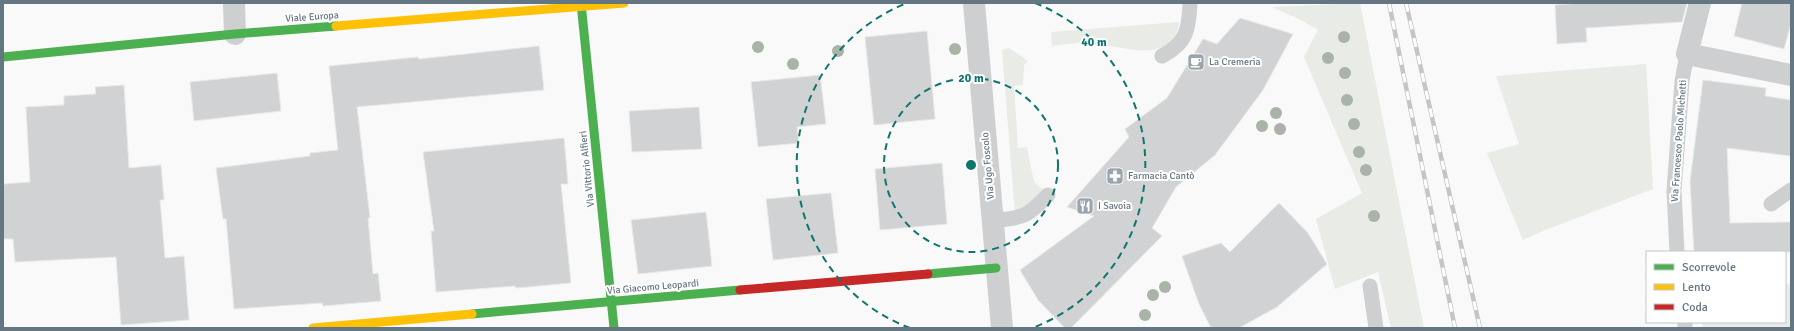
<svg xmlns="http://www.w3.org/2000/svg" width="1794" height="331" viewBox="0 0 1794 331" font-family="Signika,sans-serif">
	<rect width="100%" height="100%" fill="#f9f9f9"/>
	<!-- green -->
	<g fill="#e8ebe6">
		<path d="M1360,3l64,325h-33l-13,-56 -43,17 -19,-70 46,-26 -58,-136 14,-27 -17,-10 -29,-13z"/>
		<path d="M1179,22c0,6 -1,8 -4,14 -17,27 -60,8 -86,7 -12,-1 -25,2 -37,3l-1,-14z"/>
		<path d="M1009,48l19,13 -4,4 -1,20 -9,1 4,62 9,-1 7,35 11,9 -10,10 -20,13 -13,-164z"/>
		<path d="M1646,64l7,125 -108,41 -22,10 -36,-87 32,-9 -23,-68z"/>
		<path d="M1785,284l6,1v43h-88l-1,-6h83z"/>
	</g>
	<!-- building -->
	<g fill="#d0d2d3" stroke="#e8e8e8">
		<path d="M1580,3h107l-5,19 -96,6 1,14 -30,2 -2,-39z"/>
		<path d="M1742,3h49v20l-7,26 -50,-13z"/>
		<path d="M1240,18l53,16 -30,56 -48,65 -39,32 -24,41 10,8 -91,92h-6l-27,-28 -18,-30 74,-54 -27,-9 62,-70 -4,-8 42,-31 36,-59 14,5z"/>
		<path d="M927,31l8,88 -61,6 -9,-88z"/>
		<path d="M539,46l5,44 -187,17 13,111h-2l5,56 5,-1 3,28 -58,5 -1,-3 -88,6 -8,-90h-3l-7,-51 94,-12v-3l28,-3 -9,-84 89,-9 1,2z"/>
		<path d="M277,73l4,38 -87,10 -4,-39z"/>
		<path d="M820,75l6,49 -29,3 2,16 -41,4 -7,-65z"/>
		<path d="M1703,80l63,8 -1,8 26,4v56l-64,-8 3,75 61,-1v30h-97l-4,-71z"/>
		<path d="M124,85l5,83 32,-3 3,35h-4l5,58 19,-2 5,64 -68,5 -5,-68 -101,5 -2,-23h-10v-55l27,-2 -4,-75 38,-2v-9l32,-2 -1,-7z"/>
		<path d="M699,107l3,42 -70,3 -3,-41z"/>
		<path d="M564,138l4,46h-7l10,99 -55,5 -1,-2 -79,6 -5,-61h3l-11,-79z"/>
		<path d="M942,163l5,61 -67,6 -5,-61z"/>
		<path d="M831,193l7,60 -65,7 -7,-61z"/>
		<path d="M1279,203l29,30 19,31 -50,43 -38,21h-28l-12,-24 -17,-48 39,-13 9,9z"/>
		<path d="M706,212l6,54 -74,8 -7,-54z"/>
	</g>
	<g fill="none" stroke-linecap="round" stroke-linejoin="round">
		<!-- lane -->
		<g stroke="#cecfd0" stroke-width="15">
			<path d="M1162,56c25,-13 27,-27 28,-53"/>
			<path d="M1771,204l20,-14"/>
			<path d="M992,221c32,-4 34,-3 56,-26"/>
			<path d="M1677,252l-3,-61 8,-110 5,-27"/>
			<path d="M1370,286l6,42"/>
			<path d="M1685,322v6"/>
		</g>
		<!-- street -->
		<g stroke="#cecfd0" stroke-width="22">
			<path d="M234,3l1,31"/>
			<path d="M974,3l28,325"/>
			<path d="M1700,3l-13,51 104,21"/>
		</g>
		<!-- fast -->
		<g stroke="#4caf50" stroke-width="9">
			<path d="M581,3l33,325"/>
			<path d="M3,57l232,-23 101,-8"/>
			<path d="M928,274l68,-6"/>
			<path d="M472,314l268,-24"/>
		</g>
		<!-- slow -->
		<g stroke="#ffc107" stroke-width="9">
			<path d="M336,26l288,-23"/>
			<path d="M313,328l159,-14"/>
		</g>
		<!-- jam -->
		<path stroke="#c62828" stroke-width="9" d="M740,290l188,-16"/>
		<!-- rail casing -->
		<g stroke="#c3c5c6" stroke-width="4.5">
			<g id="rail">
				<path d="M1389,3l66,325"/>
				<path d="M1406,3l74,325"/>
			</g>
		</g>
		<!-- rail -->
		<use href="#rail" stroke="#fff" stroke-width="3" stroke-dasharray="9" stroke-linecap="butt"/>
	</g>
	<!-- trees -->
	<g fill="#a9b3a7">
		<circle cx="1344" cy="37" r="6"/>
		<circle cx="758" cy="47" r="6"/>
		<circle cx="955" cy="49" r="6"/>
		<circle cx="838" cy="51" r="6"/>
		<circle cx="1328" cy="58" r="6"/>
		<circle cx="793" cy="64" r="6"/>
		<circle cx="1345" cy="73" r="6"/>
		<circle cx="1347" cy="100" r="6"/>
		<circle cx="1276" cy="113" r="6"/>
		<circle cx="1354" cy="124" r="6"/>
		<circle cx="1262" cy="126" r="6"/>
		<circle cx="1280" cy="129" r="6"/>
		<circle cx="1359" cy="152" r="6"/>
		<circle cx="1366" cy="170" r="6"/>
		<circle cx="1374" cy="216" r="6"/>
		<circle cx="1165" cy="287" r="6"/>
		<circle cx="1153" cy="295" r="6"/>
		<circle cx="1145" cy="315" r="6"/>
	</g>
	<!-- distance rings -->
	<g fill="none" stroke="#0f766e" stroke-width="2" stroke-dasharray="7 5">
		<circle cx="971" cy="165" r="87"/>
		<path d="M910 328A174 174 0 0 1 907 3M1035 3A174 174 0 0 1 1032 328"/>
	</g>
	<!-- icons -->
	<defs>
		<g id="cafe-square" transform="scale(0.9)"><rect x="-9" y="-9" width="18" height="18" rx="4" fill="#99a4ac" stroke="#fff"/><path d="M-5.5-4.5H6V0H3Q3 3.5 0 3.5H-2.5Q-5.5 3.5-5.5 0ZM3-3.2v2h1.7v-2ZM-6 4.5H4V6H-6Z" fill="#fff"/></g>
		<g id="pharmacy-square" transform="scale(0.9)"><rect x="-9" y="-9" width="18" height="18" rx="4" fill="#99a4ac" stroke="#fff"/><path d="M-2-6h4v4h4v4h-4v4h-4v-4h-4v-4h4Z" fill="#fff"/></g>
		<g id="restaurant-square" transform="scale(0.9)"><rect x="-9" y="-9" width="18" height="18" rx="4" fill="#99a4ac" stroke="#fff"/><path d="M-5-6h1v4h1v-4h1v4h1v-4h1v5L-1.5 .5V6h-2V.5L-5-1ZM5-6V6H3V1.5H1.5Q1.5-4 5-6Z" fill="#fff"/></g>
	</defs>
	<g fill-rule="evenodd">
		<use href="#cafe-square" x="1196" y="62"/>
		<use href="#pharmacy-square" x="1115" y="176"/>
		<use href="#restaurant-square" x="1085" y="206"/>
	</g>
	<g text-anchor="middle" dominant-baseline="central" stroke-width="4" stroke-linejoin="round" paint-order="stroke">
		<!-- street labels -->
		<g font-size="10" fill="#657683" stroke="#fff">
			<text transform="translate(312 17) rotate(-4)">Viale Europa</text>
			<text transform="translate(1679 141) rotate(-86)">Via Francesco Paolo Michetti</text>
			<text transform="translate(988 166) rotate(-95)">Via Ugo Foscolo</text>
			<text transform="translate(587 169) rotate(-96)">Via Vittorio Alfieri</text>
			<text transform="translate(653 287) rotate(-5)">Via Giacomo Leopardi</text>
		</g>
		<!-- poi labels -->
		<g font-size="10" fill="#657683" stroke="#fff" text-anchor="start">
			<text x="1209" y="62">La Cremeria</text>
			<text x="1128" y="176">Farmacia Cantò</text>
			<text x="1098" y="206">I Savoia</text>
		</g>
	</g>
	<circle cx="971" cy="165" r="6" fill="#0f766e" stroke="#fff" stroke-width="2"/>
	<g font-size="12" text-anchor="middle" font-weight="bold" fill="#0f766e" stroke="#fff" stroke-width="4" stroke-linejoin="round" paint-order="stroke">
		<text x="1094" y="46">40 m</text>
		<text x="971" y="82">20 m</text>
	</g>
	<!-- border -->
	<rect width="1794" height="331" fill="none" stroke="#657683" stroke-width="8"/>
	<!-- legend -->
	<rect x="1646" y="251" width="140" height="72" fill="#ffffff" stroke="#c1c8cd"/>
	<rect x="1654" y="264" width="20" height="6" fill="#4caf50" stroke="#c1c8cd"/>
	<text x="1682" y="271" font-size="12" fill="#657683">Scorrevole</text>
	<rect x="1654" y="284" width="20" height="6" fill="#ffc107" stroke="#c1c8cd"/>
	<text x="1682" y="291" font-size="12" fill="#657683">Lento</text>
	<rect x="1654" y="304" width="20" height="6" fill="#c62828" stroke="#c1c8cd"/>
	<text x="1682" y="311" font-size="12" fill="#657683">Coda</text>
</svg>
